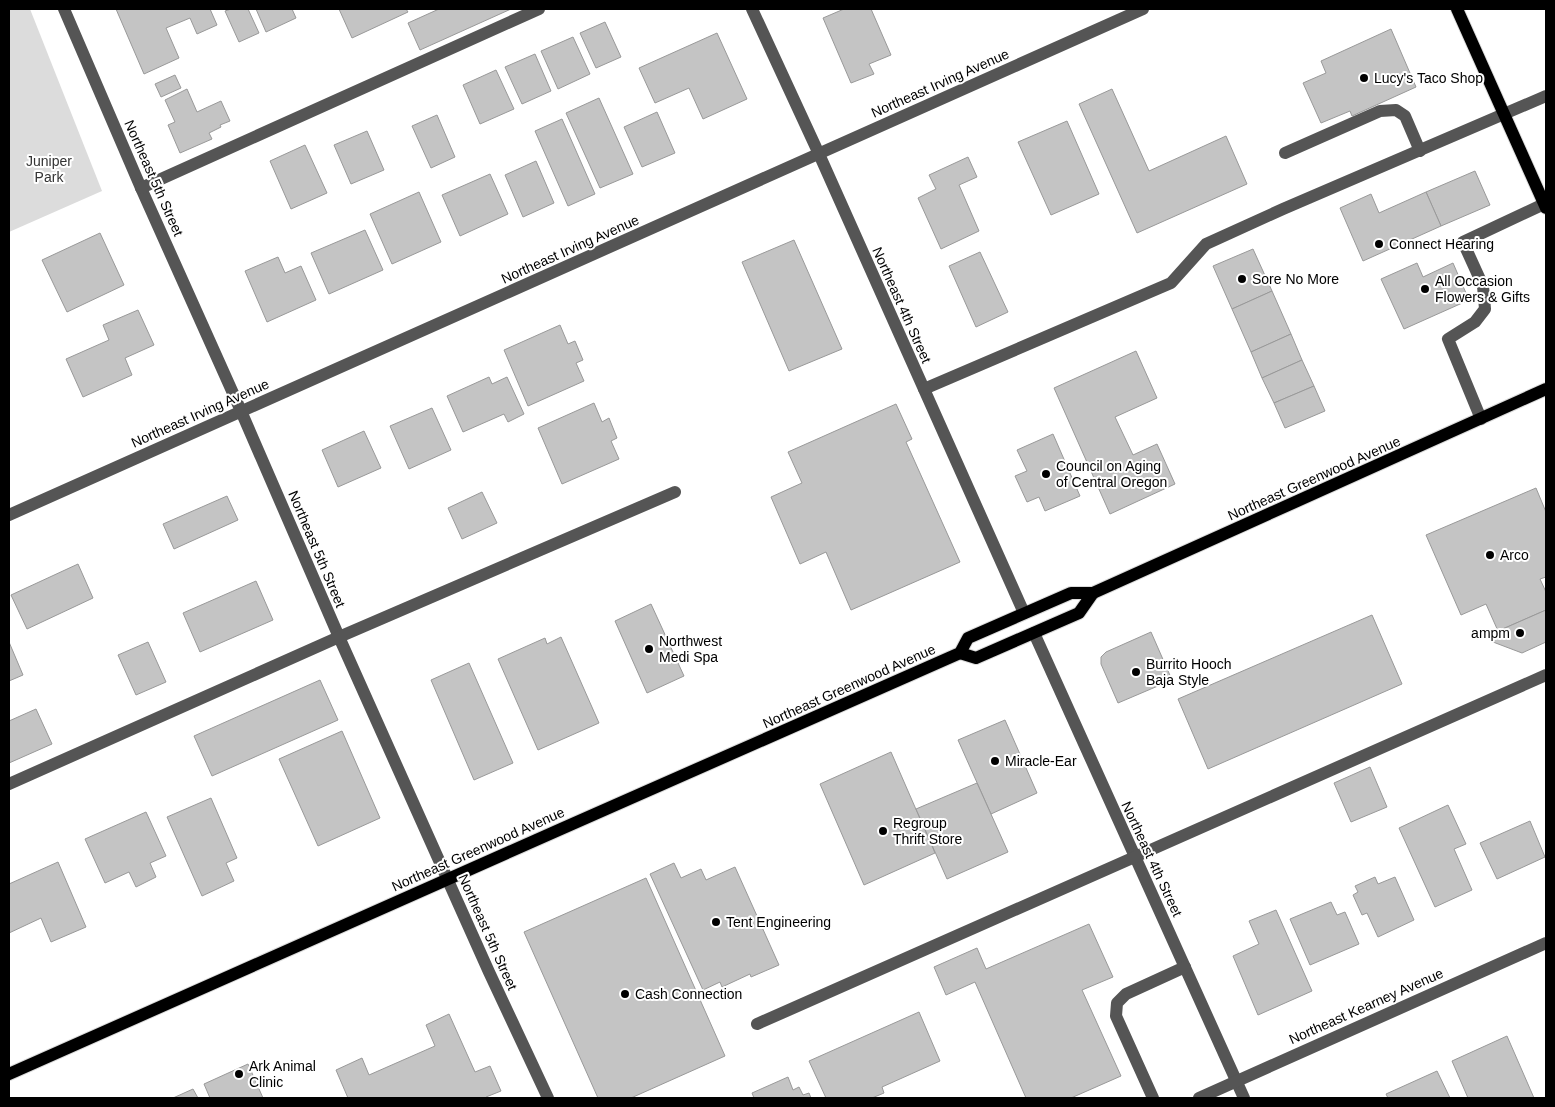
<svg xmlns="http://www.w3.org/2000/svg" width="1555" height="1107" viewBox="0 0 1555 1107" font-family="Arial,sans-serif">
	<rect width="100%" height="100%" fill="#fff"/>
	<!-- green -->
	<path fill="#dcdcdc" d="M9,9h21l72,182 -93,41z"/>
	<!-- building -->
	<g fill="#c4c4c4" stroke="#999">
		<path d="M116,9h94l7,16 -20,9 -7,-16 -24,10 13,30 -35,16z"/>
		<path d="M231,9h17l11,24 -20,9 -14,-31z"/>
		<path d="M256,9h36l4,9 -30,14z"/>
		<path d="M339,9h67l2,3 -56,26z"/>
		<path d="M439,9h72l-91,41 -12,-27z"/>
		<path d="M844,9h27l20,46 -22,9 5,10 -23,9 -28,-65z"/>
		<path d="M605,22l16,35 -25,11 -16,-35z"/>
		<path d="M1391,29l25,58 -64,29 -2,-5 -29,12 -18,-40 23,-10 -5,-12z"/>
		<path d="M717,33l30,66 -44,20 -14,-31 -34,15 -16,-35z"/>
		<path d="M573,37l17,37 -32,15 -17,-38z"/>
		<path d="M535,54l16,37 -29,13 -17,-37z"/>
		<path d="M496,70l18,39 -34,15 -17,-39z"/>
		<path d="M175,75l6,13 -20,9 -6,-13z"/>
		<path d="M187,89l10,23 24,-11 9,20 -10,4 1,2 -12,6 3,6 -32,14 -12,-28 7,-3 -10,-22z"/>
		<path d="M1112,89l37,82 77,-35 21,48 -110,49 -58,-129z"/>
		<path d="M599,98l34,76 -33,14 -34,-75z"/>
		<path d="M657,112l18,41 -33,14 -18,-40z"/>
		<path d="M437,115l18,42 -24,11 -19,-42z"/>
		<path d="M562,119l33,75 -27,12 -33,-75z"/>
		<path d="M1067,121l32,73 -48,21 -33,-73z"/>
		<path d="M367,131l17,39 -33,14 -17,-39z"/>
		<path d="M305,145l22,48 -36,16 -21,-48z"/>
		<path d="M968,157l9,20 -18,8 20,46 -38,18 -23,-51 18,-9 -7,-14z"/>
		<path d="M536,161l18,42 -31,14 -18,-42z"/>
		<path d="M1475,171l15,34 -49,21 -15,-34z"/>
		<path d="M490,174l18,40 -48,22 -18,-41z"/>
		<path d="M419,192l22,50 -49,22 -22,-50z"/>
		<path d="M1426,192l15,34 -78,35 -23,-53 31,-14 8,19z"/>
		<path d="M365,230l18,40 -54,24 -18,-41z"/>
		<path d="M100,233l24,52 -57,27 -25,-52z"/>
		<path d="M794,240l48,109 -53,22 -47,-109z"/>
		<path d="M1253,249l19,42 -40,18 -19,-43z"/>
		<path d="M980,252l28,60 -32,15 -27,-61z"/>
		<path d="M278,257l7,16 16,-7 15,34 -49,22 -22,-51z"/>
		<path d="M1417,263l6,14 30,-14 16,37 -65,29 -23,-50z"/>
		<path d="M1272,291l19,43 -40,18 -19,-43z"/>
		<path d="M138,310l16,35 -29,13 7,17 -49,22 -17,-38 43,-19 -6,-15z"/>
		<path d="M560,325l8,19 7,-3 8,19 -7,3 8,18 -56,25 -24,-56z"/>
		<path d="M1291,334l11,26 -40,18 -11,-26z"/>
		<path d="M1136,351l21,47 -42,19 18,38 24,-11 18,40 -65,30 -56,-126z"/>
		<path d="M1302,360l12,26 -40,17 -12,-25z"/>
		<path d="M489,377l3,7 15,-7 17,37 -16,8 -4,-8 -41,18 -16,-36z"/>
		<path d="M1314,386l11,25 -40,17 -11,-25z"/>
		<path d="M594,403l8,19 7,-4 8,20 -6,3 8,18 -57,25 -24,-56z"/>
		<path d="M896,404l16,35 -6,3 54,120 -109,48 -25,-58 -26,12 -29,-67 31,-14 -14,-31z"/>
		<path d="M432,408l19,42 -42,19 -19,-43z"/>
		<path d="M364,431l17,37 -43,19 -16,-37z"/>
		<path d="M1053,434l27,62 -35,15 -6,-14 -12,5 -12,-26 12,-5 -10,-21z"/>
		<path d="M1536,488l10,24v65l-6,2 6,13v18l-48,21 -12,-27 -25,11 -35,-80z"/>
		<path d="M482,492l15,31 -35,16 -14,-31z"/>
		<path d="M227,496l11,24 -64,29 -11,-25z"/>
		<path d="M78,564l15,34 -66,31 -16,-34z"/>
		<path d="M256,581l17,39 -73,32 -17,-39z"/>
		<path d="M651,604l33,72 -37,17 -32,-72z"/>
		<path d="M1546,610v32l-24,11 -29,-11 -4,-7z"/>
		<path d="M1372,615l30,69 -194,85 -30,-70z"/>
		<path d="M1151,632l21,48 -54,23 -17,-39v-7l5,-5z"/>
		<path d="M561,637l38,86 -61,27 -40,-91 47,-21 2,6z"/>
		<path d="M9,642l14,33 -14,6z"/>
		<path d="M148,642l18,40 -30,13 -18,-40z"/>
		<path d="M469,663l44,100 -39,17 -43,-100z"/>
		<path d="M320,680l18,40 -126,56 -18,-40z"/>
		<path d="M36,709l16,35 -43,19v-42z"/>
		<path d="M1005,720l32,73 -46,21 -33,-74z"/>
		<path d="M342,731l38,87 -62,28 -39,-87z"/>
		<path d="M891,752l44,101 -71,32 -44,-101z"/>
		<path d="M1370,767l17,40 -36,15 -17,-39z"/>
		<path d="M977,783l31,69 -61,27 -31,-70z"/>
		<path d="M211,798l26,60 -11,5 8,18 -32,15 -35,-79z"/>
		<path d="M1448,805l18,39 -12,5 18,41 -37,17 -36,-79z"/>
		<path d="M146,812l20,44 -16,7 6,14 -20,10 -7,-15 -24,11 -20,-44z"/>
		<path d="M1530,821l15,36 -48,22 -17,-36z"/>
		<path d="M58,862l28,65 -35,15 -10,-24 -32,15v-49z"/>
		<path d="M674,863l7,15 20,-9 5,11 29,-13 44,98 -28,12 -1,-3 -28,13 -2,-5 -17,8 -53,-116z"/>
		<path d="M1375,877l3,7 17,-7 19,43 -36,17 -11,-24 -5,2 -9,-20 5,-3 -3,-6z"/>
		<path d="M646,878l79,178 -94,42h-33l-74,-166z"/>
		<path d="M1331,902l6,13 8,-3 14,32 -49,21 -20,-46z"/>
		<path d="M1276,910l36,81 -54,24 -25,-59 26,-12 -10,-23z"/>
		<path d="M1089,924l24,53 -31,13 39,86 -50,22h-45l-51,-116 -29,13 -12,-28 43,-19 9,21z"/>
		<path d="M919,1012l21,49 -58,26 2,6 -12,5h-46l-17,-37z"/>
		<path d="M449,1014l26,58 15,-6 11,25 -15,6 1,1h-139l-12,-28 26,-12 7,17 66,-29 -9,-21z"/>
		<path d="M1507,1036l27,62h-66l-16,-37z"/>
		<path d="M248,1064l15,34h-53l-6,-14z"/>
		<path d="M1437,1071l13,27h-62l-2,-4z"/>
		<path d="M788,1077l5,13 6,-3 4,8 6,-2 2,5h-57l-2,-5z"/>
		<path d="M193,1089l5,9h-25z"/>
	</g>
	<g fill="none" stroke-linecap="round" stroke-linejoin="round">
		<!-- major casing -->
		<g stroke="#dbdbdb" stroke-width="14">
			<g id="major">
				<path d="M1457,9l89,199"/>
				<path d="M960,653l16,5 103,-45 14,-20"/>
				<path d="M9,1074l552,-245 399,-176 8,-15 103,-45h22l453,-204"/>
			</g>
		</g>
		<!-- minor -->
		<g stroke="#555" stroke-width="12">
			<path d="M64,9l77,179 100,223 98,226 150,335 59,126"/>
			<path d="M752,9l67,145 205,459"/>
			<path d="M1285,153l95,-42 16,-1 9,6 15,35"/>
			<path d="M141,188l398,-179"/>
			<path d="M924,389l247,-106 35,-39 77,-35 263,-113"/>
			<path d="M1481,419l-33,-80 27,-17 10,-13 -2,-23 -20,-44 81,-38"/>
			<path d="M9,515l1134,-506"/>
			<path d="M1034,633l210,465"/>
			<path d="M9,784l330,-147 336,-145"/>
			<path d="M757,1024l789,-349"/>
			<path d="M1153,1098l-37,-82 1,-13 9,-9 59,-27"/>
			<path d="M1199,1098l347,-155"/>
		</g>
		<!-- major -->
		<use href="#major" stroke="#000" stroke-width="12"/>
	</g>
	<!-- markers -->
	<g fill="#000" stroke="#fff" stroke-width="2">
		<circle cx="1364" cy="78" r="5"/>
		<circle cx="1379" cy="244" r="5"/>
		<circle cx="1242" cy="279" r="5"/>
		<circle cx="1425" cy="289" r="5"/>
		<circle cx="1046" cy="474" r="5"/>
		<circle cx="1490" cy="555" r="5"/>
		<circle cx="1520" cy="633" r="5"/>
		<circle cx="649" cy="649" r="5"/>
		<circle cx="1136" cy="672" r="5"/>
		<circle cx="995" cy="761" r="5"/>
		<circle cx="883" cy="831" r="5"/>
		<circle cx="716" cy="922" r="5"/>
		<circle cx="625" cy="994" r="5"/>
		<circle cx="239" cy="1074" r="5"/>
	</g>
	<g text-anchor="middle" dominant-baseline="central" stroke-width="4" stroke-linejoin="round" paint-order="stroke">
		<!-- poi labels -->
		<g font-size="14" fill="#000" stroke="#fff" text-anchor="start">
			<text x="1374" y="78">Lucy's Taco Shop</text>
			<text x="1389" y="244">Connect Hearing</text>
			<text x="1252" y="279">Sore No More</text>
			<text x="1435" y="281">All Occasion<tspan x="1435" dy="16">Flowers &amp; Gifts</tspan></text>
			<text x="1056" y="466">Council on Aging<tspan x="1056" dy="16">of Central Oregon</tspan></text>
			<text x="1500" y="555">Arco</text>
			<text x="1510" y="633" text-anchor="end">ampm</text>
			<text x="659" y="641">Northwest<tspan x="659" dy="16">Medi Spa</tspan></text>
			<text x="1146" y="664">Burrito Hooch<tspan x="1146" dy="16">Baja Style</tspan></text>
			<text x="1005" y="761">Miracle-Ear</text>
			<text x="893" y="823">Regroup<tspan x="893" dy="16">Thrift Store</tspan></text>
			<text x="726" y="922">Tent Engineering</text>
			<text x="635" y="994">Cash Connection</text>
			<text x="249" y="1066">Ark Animal<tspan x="249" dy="16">Clinic</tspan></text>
		</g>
		<!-- street labels -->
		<g font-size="14" fill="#000" stroke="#fff">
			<text transform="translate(940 83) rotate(-24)">Northeast Irving Avenue</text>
			<text transform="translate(154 178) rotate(66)">Northeast 5th Street</text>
			<text transform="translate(570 249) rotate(-24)">Northeast Irving Avenue</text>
			<text transform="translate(902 305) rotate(66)">Northeast 4th Street</text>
			<text transform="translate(200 413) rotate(-24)">Northeast Irving Avenue</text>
			<text transform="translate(1314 478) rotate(-24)">Northeast Greenwood Avenue</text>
			<text transform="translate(317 549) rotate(67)">Northeast 5th Street</text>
			<text transform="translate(849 686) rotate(-24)">Northeast Greenwood Avenue</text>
			<text transform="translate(478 849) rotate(-24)">Northeast Greenwood Avenue</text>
			<text transform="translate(1152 859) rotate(65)">Northeast 4th Street</text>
			<text transform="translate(488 932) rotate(66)">Northeast 5th Street</text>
			<text transform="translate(1366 1006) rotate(-24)">Northeast Kearney Avenue</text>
		</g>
		<!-- park labels -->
		<g font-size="14" fill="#333" stroke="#fff">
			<text x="49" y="161">Juniper<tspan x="49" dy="16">Park</tspan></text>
		</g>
	</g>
	<!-- border -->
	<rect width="1555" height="1107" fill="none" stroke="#000000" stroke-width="20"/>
</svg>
